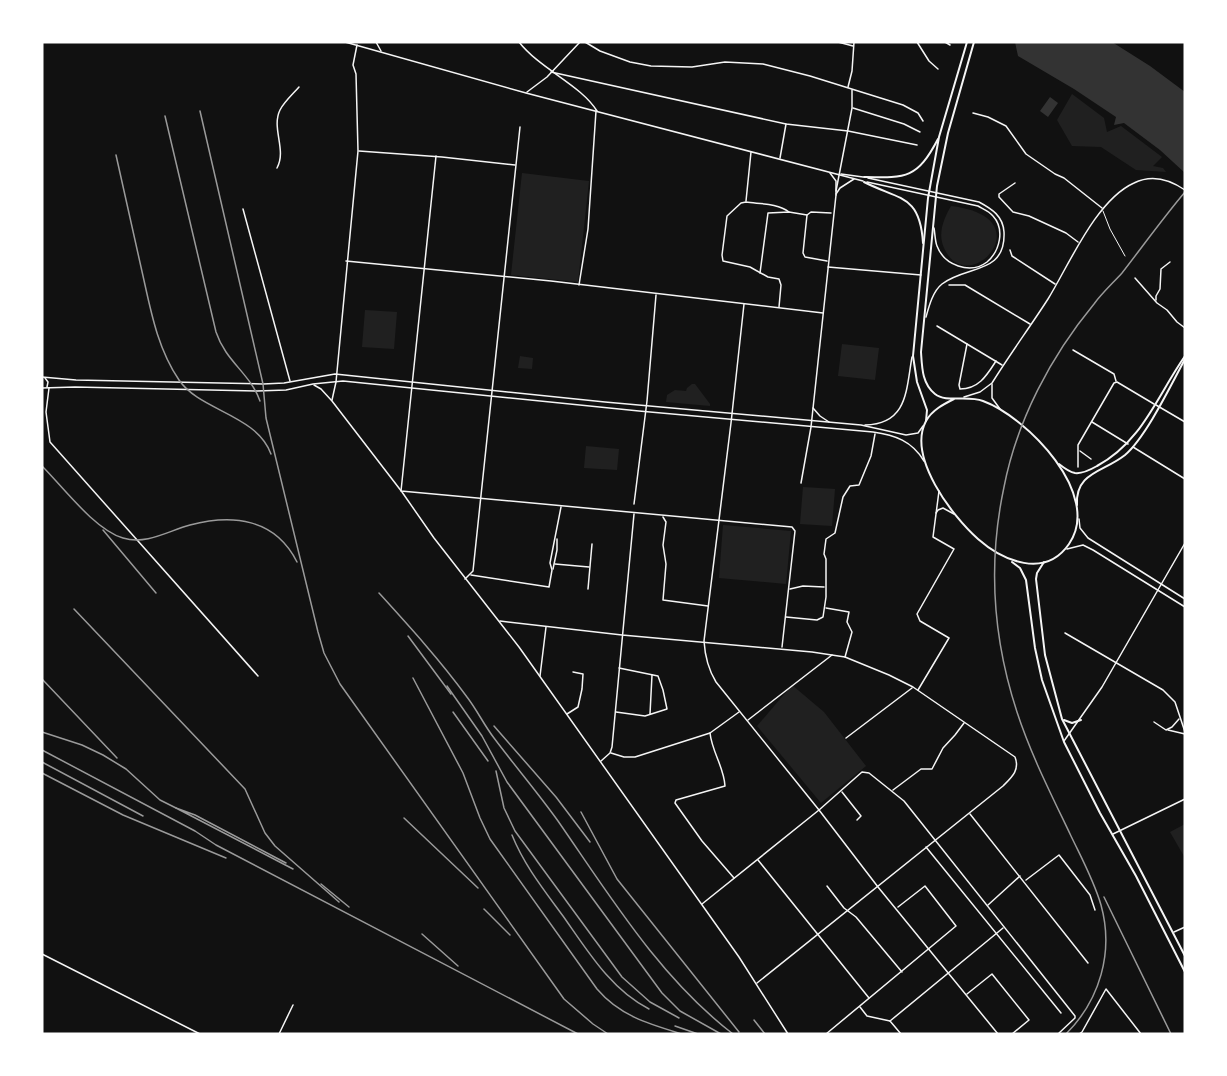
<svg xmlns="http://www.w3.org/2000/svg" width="1227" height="1076" viewBox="0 0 1227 1076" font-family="'Open Sans',sans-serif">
	<rect width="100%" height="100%" fill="#111"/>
	<!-- green -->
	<g fill="#202020">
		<path d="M1072,94l32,24 3,14 14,-6 41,31 -9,9 10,2 3,4 -30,-2 -35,-23 -29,-1 -15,-26z"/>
		<path d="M522,173l67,8 -11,101 -67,-7z"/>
		<path d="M951,206c94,11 18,93 -6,44 -8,-15 -2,-30 6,-44z"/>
		<path d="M365,310l32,2 -3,37 -32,-2z"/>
		<path d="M842,344l37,4 -4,32 -37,-4z"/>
		<path d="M520,356l13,2 -1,11 -14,-1z"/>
		<path d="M692,384h3l15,20v2l-44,-4 1,-7 8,-5 11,1 1,-3z"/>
		<path d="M586,446l33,3 -2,21 -33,-2z"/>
		<path d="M803,487l32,2 -3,37 -32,-2z"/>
		<path d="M723,525l68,6 -5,53 -67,-6z"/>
		<path d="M792,685l32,27 42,54 -45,37 -64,-77z"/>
		<path d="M1185,824v34l-15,-26z"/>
	</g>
	<!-- water -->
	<g fill="#333">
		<path d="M1015,42h97l38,24 35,26v81l-25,-23 -36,-27 -10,2 2,-8 -42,-28 -56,-33z"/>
		<path d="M1050,97l8,6 -10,14 -8,-6z"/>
	</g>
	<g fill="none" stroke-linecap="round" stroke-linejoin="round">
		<!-- service -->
		<path stroke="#f5f5f5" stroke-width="1" d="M1103,211l7,18 15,27"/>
		<!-- minor -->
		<g stroke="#f5f5f5" stroke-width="1.5">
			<path d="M376,42l5,9"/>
			<path d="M585,42l15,9 30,11 21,4 41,1 33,-5 38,2 47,12 93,29 15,8 5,8"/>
			<path d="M838,42l15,4"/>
			<path d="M917,42l12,19 9,8"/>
			<path d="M945,42l5,3"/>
			<path d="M551,72l235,52 62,7 69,14"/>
			<path d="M848,87l4,-16 2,-29"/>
			<path d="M527,92l20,-15 33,-35"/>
			<path d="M853,108l51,16 16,8"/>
			<path d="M973,113l15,4 18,9 20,28 29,20 9,4 38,30"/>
			<path d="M359,151l83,6 73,8"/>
			<path d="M436,156l-35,335 391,36 3,4 -13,116"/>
			<path d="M780,158l6,-34"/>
			<path d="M277,168c10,-18 -6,-40 3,-58 4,-8 13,-16 19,-23"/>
			<path d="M1015,183l-16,11v3l14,15 16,4 37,17 12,9"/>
			<path d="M836,191l16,-83v-18"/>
			<path d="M746,201l5,-49"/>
			<path d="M243,209l47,172"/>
			<path d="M1010,250l2,6 43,28"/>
			<path d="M346,261l205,20 272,32"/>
			<path d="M827,261l-22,-4 -2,-4 4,-38 4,-3 20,1"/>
			<path d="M828,267l93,8"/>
			<path d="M760,273l8,-60 21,-1 18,3"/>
			<path d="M1135,278l22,25 10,7 10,12 8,6"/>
			<path d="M579,285l9,-56 8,-118"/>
			<path d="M949,285h16l65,39"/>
			<path d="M1156,300v-4l4,-7 1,-20 9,-7"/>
			<path d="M779,307l2,-22 -2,-6 -11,-2 -18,-10 -27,-6 -1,-6 5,-39 14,-13 5,-1c13,2 32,1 43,10"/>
			<path d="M937,326l65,39"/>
			<path d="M967,344l-8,41 1,4c19,0 27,-14 36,-28"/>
			<path d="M1073,350l41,24 2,7"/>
			<path d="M992,384v14l8,11"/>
			<path d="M49,388l-3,24 4,30 208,234"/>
			<path d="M964,397l16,-5 12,-9c18,-29 38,-56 56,-84 21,-34 48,-99 86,-116 18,-9 35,-4 51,7"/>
			<path d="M1092,422l36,22"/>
			<path d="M1080,451l11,8"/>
			<path d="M1078,467v-22l36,-62 3,-1 37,22"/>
			<path d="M801,483l10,-56 25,-232"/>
			<path d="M634,504l13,-103 9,-106"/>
			<path d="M936,513l2,-3 5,-2 11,6"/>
			<path d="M663,517l3,5 -3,23 3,19 -3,36 45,6"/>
			<path d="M555,564l34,3"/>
			<path d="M553,569l4,-19v-11"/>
			<path d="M471,575l78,12 3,-17 -2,-7 11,-56"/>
			<path d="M465,579l8,-8 47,-444"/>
			<path d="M588,589l4,-45"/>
			<path d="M790,589l13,-3 21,1"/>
			<path d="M826,608l23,4 -2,10 5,10 -7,25"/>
			<path d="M786,617l31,3 6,-3 3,-20v-38l-2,-5 2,-15 9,-6 8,-36 7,-11 9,-1 12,-29 4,-22"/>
			<path d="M500,621l122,14 190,17 33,5 44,18 24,12 102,70c5,13 -3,20 -12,29l-246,197"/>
			<path d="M1065,633l98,57 12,12 10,30"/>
			<path d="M540,676l6,-49"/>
			<path d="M918,690l31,-52 -29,-17 -3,-7 37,-65 -21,-12 6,-46"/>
			<path d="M616,712l29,4 22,-7 -4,-19 -5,-14 -39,-8"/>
			<path d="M567,714l11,-7 4,-18 1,-15 -10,-2"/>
			<path d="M650,714l2,-39"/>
			<path d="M748,720l84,-65"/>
			<path d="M1154,722l12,8 6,-3 7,-8"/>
			<path d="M1168,730l17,4"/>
			<path d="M710,733c2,19 14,34 15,53l-49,14 -1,3 27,38 32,37"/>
			<path d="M846,738l66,-50"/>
			<path d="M1064,741l38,-54 83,-144"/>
			<path d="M611,753l13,4h11l75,-24 29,-21"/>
			<path d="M601,761l9,-8 2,-6 22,-233"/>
			<path d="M893,790l28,-21h11l11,-21 12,-13 9,-12"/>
			<path d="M842,792l19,24 -4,4"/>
			<path d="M970,814l118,149"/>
			<path d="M1113,834l72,-35"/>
			<path d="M926,847l135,166"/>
			<path d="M758,860l111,138"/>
			<path d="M1026,880l33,-25 31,40 5,15"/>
			<path d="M827,886l17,22 12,9 46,55"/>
			<path d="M988,905l32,-29"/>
			<path d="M1174,932l11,-5"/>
			<path d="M42,954l158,80"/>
			<path d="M967,994l25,-20 37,46 -17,14"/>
			<path d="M860,1007l7,9 23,5 11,13"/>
			<path d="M890,1021l113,-93"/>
			<path d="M279,1034l14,-29"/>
			<path d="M826,1034l130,-108 -31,-40 -27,21"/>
			<path d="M998,1034l-120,-147 -59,-77 43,-38 7,1 35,28 171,215v2l-17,16"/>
			<path d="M1079,1034l3,-2 24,-43 35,45"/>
		</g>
		<!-- tertiary -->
		<g stroke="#f5f5f5" stroke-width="1.5">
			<path d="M519,42c21,27 62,43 78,69"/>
			<path d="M830,173l6,8v14"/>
			<path d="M836,194l4,-6 14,-9"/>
			<path d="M314,385l7,4 11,12 70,91 32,46 85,109 220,310 49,77"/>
			<path d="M332,400l4,-18 22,-231 -2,-77 -3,-9 4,-20"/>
			<path d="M1156,405l29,17"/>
			<path d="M1133,447l52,32"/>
			<path d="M702,904l117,-94 -103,-128c-8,-13 -11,-25 -12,-41l27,-218 13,-119"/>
		</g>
		<!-- secondary -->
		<g stroke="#f5f5f5" stroke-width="1.5">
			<path d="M345,42l181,51 337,88"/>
			<path d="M841,174l22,3"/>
			<path d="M868,178l111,24c13,7 24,14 25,30 2,43 -38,33 -62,52 -9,7 -13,22 -16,33"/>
			<path d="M867,182l111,24c5,3 11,5 15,10 12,13 7,35 -6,46 -17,13 -43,3 -50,-16 -2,-5 -2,-13 -3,-18"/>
			<path d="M42,377l34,3 187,4 21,-1 51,-9 270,28 256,23 45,10 12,-2 5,-7"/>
			<path d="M45,378l3,4 -1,5"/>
			<path d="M42,388l33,-1 182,4 29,-1 27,-6 30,-3 296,30 234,21c22,3 39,9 51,29"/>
			<path d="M813,408l7,8 9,6"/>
			<path d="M865,425c43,-1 41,-35 47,-68"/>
			<path d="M1079,519l1,9 8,10 97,61"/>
			<path d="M1067,549l16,-4 10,5 92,57"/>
		</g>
		<!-- primary -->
		<g stroke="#f5f5f5" stroke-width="2">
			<path d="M864,177c42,1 53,2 74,-38"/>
			<path d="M864,182c35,18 56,12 59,61"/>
			<path d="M1059,464c5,4 10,8 16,9 7,1 15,-3 22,-7 45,-24 60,-70 88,-110"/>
			<path d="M1077,505c-2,-33 27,-33 48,-50 21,-18 46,-70 60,-96"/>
		</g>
		<!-- trunk -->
		<g stroke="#f5f5f5" stroke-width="2">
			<path d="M954,399c-10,5 -22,11 -28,22 -19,36 26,95 52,118 25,22 67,40 91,5 34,-49 -42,-127 -86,-143 -16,-6 -37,2 -48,-7 -13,-10 -13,-27 -14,-42l16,-166 11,-53 26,-91"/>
			<path d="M926,421l1,-11 -10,-28 -4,-26 15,-158 11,-61 28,-95"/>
			<path d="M1012,562l8,6 6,12 9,68 7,32 22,62 36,71 36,63 49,96"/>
			<path d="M1044,562l-7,11 -1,6 9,76 17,64 123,237"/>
			<path d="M1064,720l8,3 9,-3"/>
		</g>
		<!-- rail -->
		<g stroke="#9a9a9a" stroke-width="1.5">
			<path d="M200,111l63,273 3,34 52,214 6,21 16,31 224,315 29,25 15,10"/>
			<path d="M165,116l51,216c10,30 34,41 44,69"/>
			<path d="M116,155c8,37 17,75 25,112 9,39 15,79 38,113 21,31 77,34 92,74"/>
			<path d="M42,466c21,21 53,64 81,72 24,7 45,-7 67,-13 42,-11 85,-7 107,37"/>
			<path d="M103,530l53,63"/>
			<path d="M379,593c30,33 61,67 88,104 10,13 17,28 27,41 21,28 44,55 64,83 52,75 102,157 175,213"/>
			<path d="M74,609l171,180 20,44 10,13 64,56"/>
			<path d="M408,636l43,58"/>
			<path d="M413,678l50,95 17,45 10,21 107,150c23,27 52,35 85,45"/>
			<path d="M42,679l75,79"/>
			<path d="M447,686l35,50 25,46 155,211 18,18 41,23"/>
			<path d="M453,712l35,49"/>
			<path d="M494,726l62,71 34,45"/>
			<path d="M42,732l40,13 21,10 23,14 34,31 16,8"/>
			<path d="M42,750l153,81 21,14 362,189"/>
			<path d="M42,762l101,54"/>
			<path d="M496,771l8,37 11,23 107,146 28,25 29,16"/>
			<path d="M42,773l81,42 103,43"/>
			<path d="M581,812l36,67 122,153"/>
			<path d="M404,818l74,70"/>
			<path d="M512,835c12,30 32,55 51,81 24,34 48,74 86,93"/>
			<path d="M286,863l-91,-48 -19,-7 117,61"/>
			<path d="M321,884l28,23"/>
			<path d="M1104,897l67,137"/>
			<path d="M484,909l26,26"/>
			<path d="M422,934l36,32"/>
			<path d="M754,1020l11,14"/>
			<path d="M675,1026l23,8"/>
			<path d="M1066,1034c34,-34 48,-82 35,-129 -7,-24 -19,-46 -30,-69 -19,-40 -40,-81 -54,-124 -24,-73 -29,-150 -13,-225 13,-67 47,-131 90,-183 8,-11 19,-21 28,-31 21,-27 41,-55 63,-81"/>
		</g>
	</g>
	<!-- border -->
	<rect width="1227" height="1076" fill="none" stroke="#ffffff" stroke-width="87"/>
</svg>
